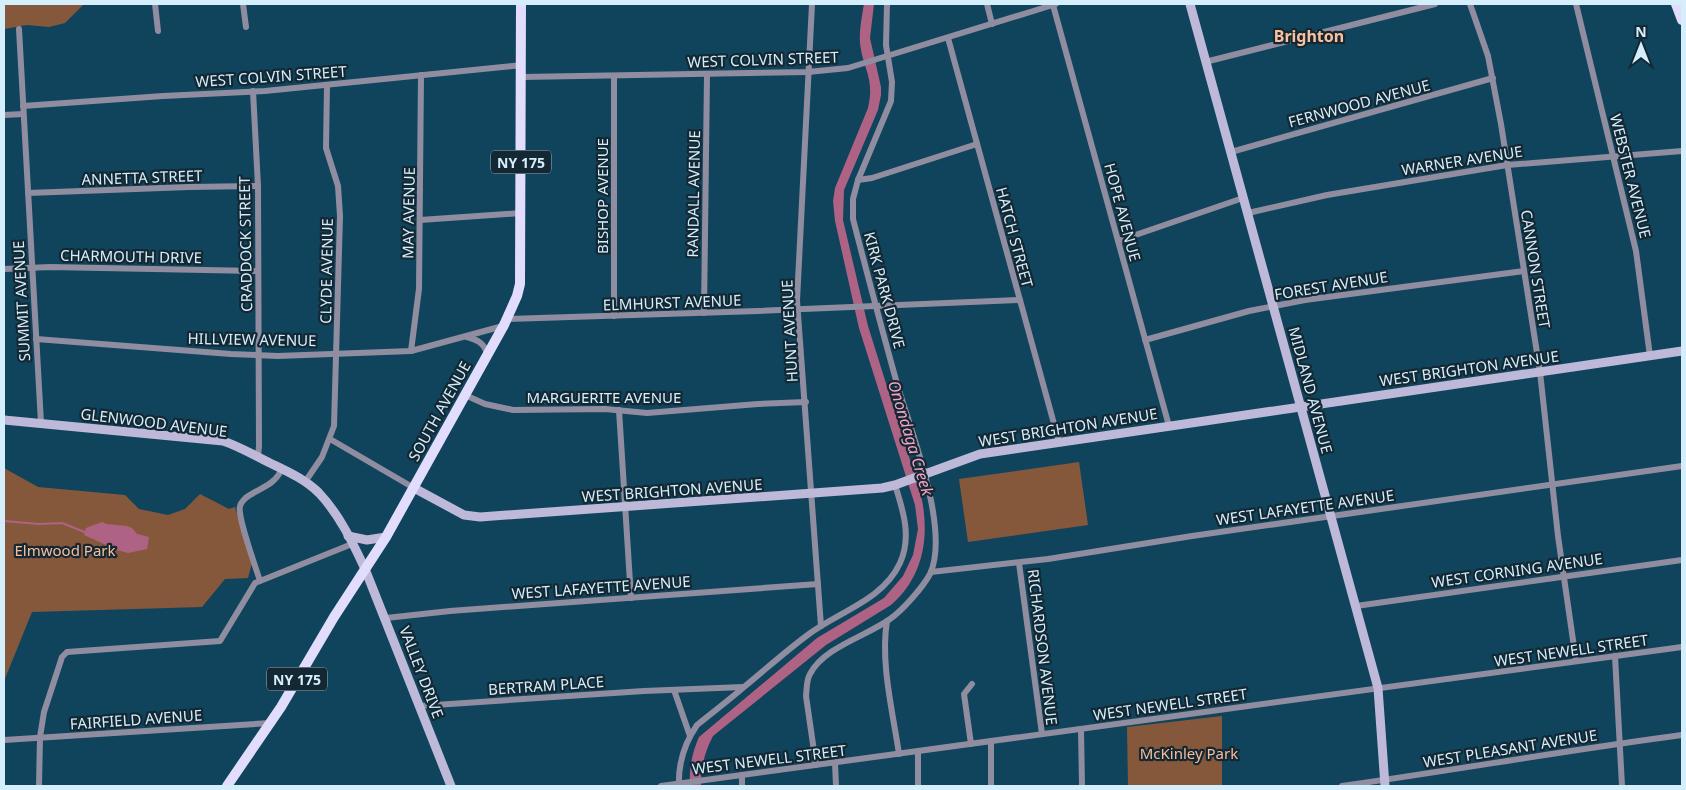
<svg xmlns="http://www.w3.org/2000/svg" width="1686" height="790" viewBox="0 0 1686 790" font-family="'Noto Sans',sans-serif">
	<rect width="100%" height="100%" fill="#10445c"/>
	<!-- green -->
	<g fill="#86583b">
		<path d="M4,4h80l-19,19 -16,4 -22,-2 -23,4z"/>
		<path d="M1079,462l9,63 -120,17 -9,-63z"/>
		<path d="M4,468l34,19 87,8 14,14 29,6 17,-6 15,-15 29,15 6,-2 17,56 -4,15 -23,1 -23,28 -170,5 -28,69z"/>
		<path d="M1222,716v70h-94l-1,-59z"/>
	</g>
	<!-- water -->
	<g fill="#ae6384">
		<path d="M864,4h10l-4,34 11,49v8l-3,15 -34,80 -1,30 25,106 53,169c9,41 3,81 -30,110l-65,40 -113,91c-9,17 -12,32 -12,50h-11c-1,-18 2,-33 9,-49l118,-99 67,-40 19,-22 10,-21 5,-26 -3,-24 -56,-177 -24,-107 -2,-20 2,-13 33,-80c7,-31 -5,-38 -8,-65 -1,-13 2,-27 4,-39z"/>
		<path d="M102,522l4,2 21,2 5,2 5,6 12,3 -2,12 -19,4 -11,-3 -33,-15 2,-7z"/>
	</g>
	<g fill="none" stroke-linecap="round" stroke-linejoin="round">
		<!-- stream -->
		<path stroke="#ae6384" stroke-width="2" d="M4,521l35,3 23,-1 25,10"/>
		<!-- street -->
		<g stroke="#908da1" stroke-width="6">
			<path d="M155,4l3,27"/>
			<path d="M243,4l3,23"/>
			<path d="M812,4l-15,297 24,325"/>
			<path d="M987,4l5,20"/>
			<path d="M1470,4l18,52 13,68 39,248 18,164 18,125"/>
			<path d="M1576,4l60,247 14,105"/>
			<path d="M1053,5l116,421"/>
			<path d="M19,29l22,394"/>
			<path d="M948,38l111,404"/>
			<path d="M1205,62l230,-58"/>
			<path d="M522,77l286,-5 40,-4 208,-64"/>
			<path d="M253,91l5,95 1,260 -1,11"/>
			<path d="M23,106l140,-10 102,-5 257,-26"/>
			<path d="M4,115l19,-1"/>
			<path d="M1231,152l262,-74"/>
			<path d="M858,180l14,-2 105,-34"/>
			<path d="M28,193l161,-6 69,-1"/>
			<path d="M1248,213l79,-18 180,-30 175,-14"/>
			<path d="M420,220l101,-7"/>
			<path d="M1118,241l125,-43"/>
			<path d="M4,269l46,-2 208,4"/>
			<path d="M704,313l3,-238"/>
			<path d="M614,316v-240"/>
			<path d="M508,319l250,-8 262,-11"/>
			<path d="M467,337c11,3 17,6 21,18"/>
			<path d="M36,339l195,15 47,2 133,-5 92,-25"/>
			<path d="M1145,340l104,-29 56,-11 219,-29"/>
			<path d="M411,351l8,-62 2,-214"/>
			<path d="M465,395l20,9 28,6 92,-1 42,4 111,-9 48,-2"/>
			<path d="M619,410l12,188"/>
			<path d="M330,439l84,49"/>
			<path d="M305,482l17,-25 12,-31 6,-210 -2,-30 -12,-38 1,-63"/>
			<path d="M1019,563l23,171"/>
			<path d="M931,572l117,-13 144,-23 490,-70"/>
			<path d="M260,581c-4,-13 -23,-65 -20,-75 1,-4 6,-9 10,-11 14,-9 24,-10 32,-26"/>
			<path d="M1356,606l326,-46"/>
			<path d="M386,618l64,-7 368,-27"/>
			<path d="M887,621c-7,41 6,92 12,133"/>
			<path d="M1615,656l7,130"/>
			<path d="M674,690l16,46"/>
			<path d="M420,706l224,-15 99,-4"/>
			<path d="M1081,729l1,57"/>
			<path d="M4,740l266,-17"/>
			<path d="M991,741v45"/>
			<path d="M971,744l-7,-50 8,-10"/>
			<path d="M918,752v34"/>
			<path d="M835,763l1,23"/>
			<path d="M816,765l-10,-69c1,-7 0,-15 4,-22 14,-27 57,-38 80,-55 13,-9 33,-32 40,-45 21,-45 -21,-147 -34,-194 -15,-54 -29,-107 -43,-161v-20l5,-19 33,-79 1,-19 -6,-37 1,-41"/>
			<path d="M742,775v11"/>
			<path d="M39,786l1,-49 4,-25 18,-55 5,-5 153,-11 35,-58 97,-39"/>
			<path d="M661,786l1021,-139"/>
			<path d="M679,786c-1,-23 5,-42 18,-61 16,-13 32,-25 47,-38 22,-18 43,-37 65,-53 31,-23 74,-34 91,-71 12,-26 3,-53 -5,-78"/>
			<path d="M1342,786c114,-16 226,-36 340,-51"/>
		</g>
		<!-- secondary -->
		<g stroke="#beb9d9" stroke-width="9">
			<path d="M1190,4l188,684 7,98"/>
			<path d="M4,420l219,21c15,5 29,13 43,20 18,9 38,17 53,32 20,21 34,50 46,76l86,217"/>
			<path d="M414,488l50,27 16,2 402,-29 13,-3 85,-31 702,-103"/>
			<path d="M348,536l19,4 19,-3"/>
		</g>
		<!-- primary -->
		<g stroke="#e2dcfd" stroke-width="10">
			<path d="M1676,4l6,16"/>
			<path d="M227,786l54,-79 53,-90 52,-80 118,-212 13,-29 3,-12 1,-280"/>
		</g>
	</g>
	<g text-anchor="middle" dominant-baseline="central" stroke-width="4.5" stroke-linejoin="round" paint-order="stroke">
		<!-- shield labels -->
		<g fill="#142833" stroke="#9ab3c0" stroke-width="1">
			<rect x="491" y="150.5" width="60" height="23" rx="4"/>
			<rect x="267" y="667.5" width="60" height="23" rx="4"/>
		</g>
		<g font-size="14" font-weight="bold" fill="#d4eefc">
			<text x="521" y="162">NY 175</text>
			<text x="297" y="679">NY 175</text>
		</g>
		<!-- street labels -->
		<g font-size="15" fill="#d4eefc" stroke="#142833">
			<text transform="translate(763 59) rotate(-2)">WEST COLVIN STREET</text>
			<text transform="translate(271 76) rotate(-4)">WEST COLVIN STREET</text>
			<text transform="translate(1359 103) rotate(-15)">FERNWOOD AVENUE</text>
			<text transform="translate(1462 160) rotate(-9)">WARNER AVENUE</text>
			<text transform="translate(1631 176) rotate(76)">WEBSTER AVENUE</text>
			<text transform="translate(142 177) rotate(-2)">ANNETTA STREET</text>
			<text transform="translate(693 194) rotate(-89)">RANDALL AVENUE</text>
			<text transform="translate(602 196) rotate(-90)">BISHOP AVENUE</text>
			<text transform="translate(1123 212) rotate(75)">HOPE AVENUE</text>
			<text transform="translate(408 213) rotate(-89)">MAY AVENUE</text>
			<text transform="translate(1015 237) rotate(75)">HATCH STREET</text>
			<text transform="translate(245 244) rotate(-91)">CRADDOCK STREET</text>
			<text transform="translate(131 256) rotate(1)">CHARMOUTH DRIVE</text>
			<text transform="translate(1536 269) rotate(81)">CANNON STREET</text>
			<text transform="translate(326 271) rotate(-89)">CLYDE AVENUE</text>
			<text transform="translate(1331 285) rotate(-9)">FOREST AVENUE</text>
			<text transform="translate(885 290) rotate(75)">KIRK PARK DRIVE</text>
			<text transform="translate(21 301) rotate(-93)">SUMMIT AVENUE</text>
			<text transform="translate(672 302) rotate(-2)">ELMHURST AVENUE</text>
			<text transform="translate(789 331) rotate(-93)">HUNT AVENUE</text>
			<text transform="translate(252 339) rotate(1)">HILLVIEW AVENUE</text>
			<text transform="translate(1469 368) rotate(-8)">WEST BRIGHTON AVENUE</text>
			<text transform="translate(1311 390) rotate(75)">MIDLAND AVENUE</text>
			<text x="604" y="397">MARGUERITE AVENUE</text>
			<text transform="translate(439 411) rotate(-61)">SOUTH AVENUE</text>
			<text transform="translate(154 422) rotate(7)">GLENWOOD AVENUE</text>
			<text transform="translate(1068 427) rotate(-9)">WEST BRIGHTON AVENUE</text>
			<text transform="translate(672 490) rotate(-4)">WEST BRIGHTON AVENUE</text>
			<text transform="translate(1305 507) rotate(-8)">WEST LAFAYETTE AVENUE</text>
			<text transform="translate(1517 570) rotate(-8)">WEST CORNING AVENUE</text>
			<text transform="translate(601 587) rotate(-4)">WEST LAFAYETTE AVENUE</text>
			<text transform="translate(1043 647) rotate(83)">RICHARDSON AVENUE</text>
			<text transform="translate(1571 650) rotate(-8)">WEST NEWELL STREET</text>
			<text transform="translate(422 672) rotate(69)">VALLEY DRIVE</text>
			<text transform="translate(546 685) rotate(-4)">BERTRAM PLACE</text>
			<text transform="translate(1170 704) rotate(-8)">WEST NEWELL STREET</text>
			<text transform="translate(136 719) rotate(-4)">FAIRFIELD AVENUE</text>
			<text transform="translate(1510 748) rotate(-9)">WEST PLEASANT AVENUE</text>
			<text transform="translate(769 759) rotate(-7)">WEST NEWELL STREET</text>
		</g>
		<!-- park labels -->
		<g font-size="15" fill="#f6bd9a" stroke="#142833">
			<text x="65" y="550">Elmwood Park</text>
			<text x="1189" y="753">McKinley Park</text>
		</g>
		<!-- neighbourhood labels -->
		<g font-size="16" font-weight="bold" fill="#fac19e" stroke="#142833">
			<text x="1309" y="36">Brighton</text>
		</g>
		<!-- water labels -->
		<g font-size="16" font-style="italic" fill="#f7a3c6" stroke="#142833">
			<text transform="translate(911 438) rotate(73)">Onondaga Creek</text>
		</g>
	</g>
	<!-- border -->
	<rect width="1686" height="790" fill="none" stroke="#d4eefc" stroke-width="10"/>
	<!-- north arrow -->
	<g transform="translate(1641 45)" stroke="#142833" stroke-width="4" paint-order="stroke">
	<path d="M0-4L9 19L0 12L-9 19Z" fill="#d4eefc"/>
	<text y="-8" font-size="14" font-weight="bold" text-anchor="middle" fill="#d4eefc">N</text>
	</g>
</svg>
